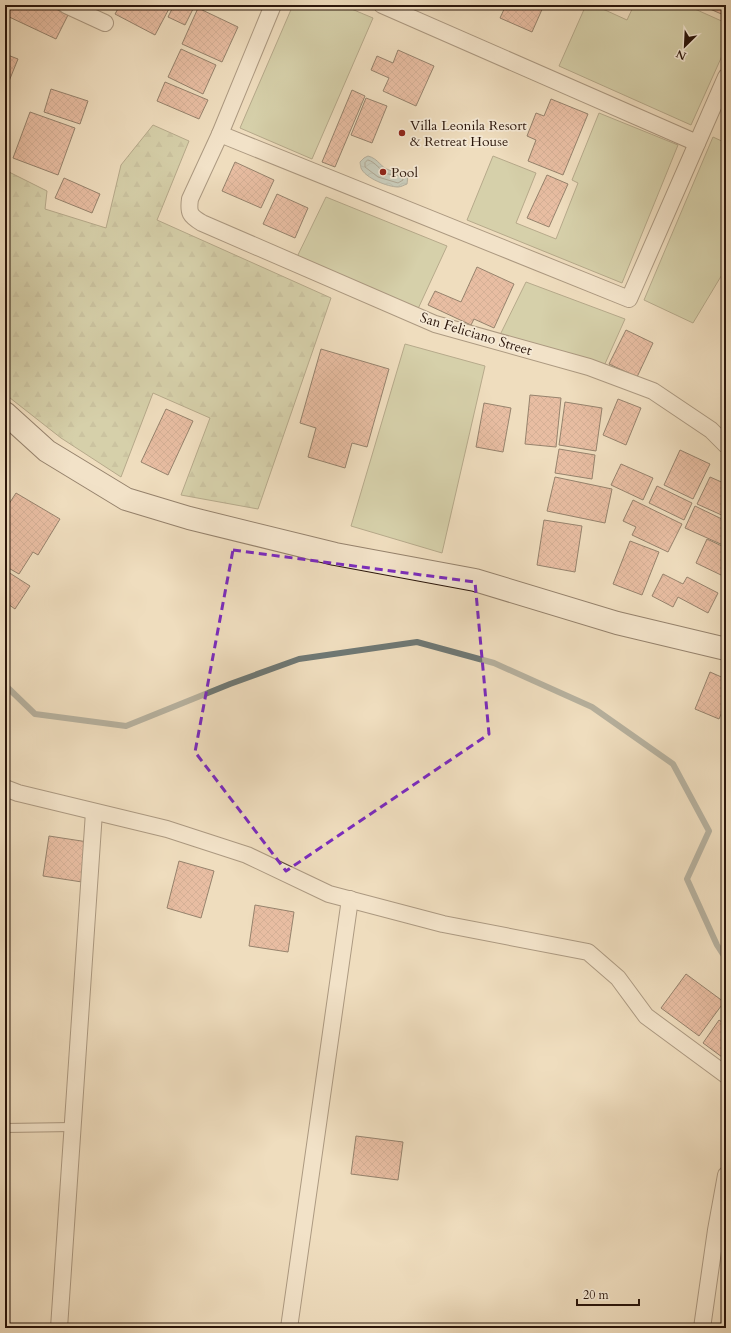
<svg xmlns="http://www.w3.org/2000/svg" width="731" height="1333" viewBox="0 0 731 1333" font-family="Cardo,serif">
	<defs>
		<pattern id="forest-firs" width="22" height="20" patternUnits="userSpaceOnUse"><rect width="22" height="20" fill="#b9c192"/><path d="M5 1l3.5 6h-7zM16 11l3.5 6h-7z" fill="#9fa57d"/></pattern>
		<pattern id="water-waves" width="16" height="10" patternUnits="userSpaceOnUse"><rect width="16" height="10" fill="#9dbaba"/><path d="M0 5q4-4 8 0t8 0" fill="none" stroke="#879f9f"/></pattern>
		<pattern id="building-cross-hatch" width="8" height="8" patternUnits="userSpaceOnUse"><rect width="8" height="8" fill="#df9780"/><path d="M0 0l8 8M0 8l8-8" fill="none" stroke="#b57a67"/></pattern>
	</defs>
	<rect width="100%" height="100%" fill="#efddbe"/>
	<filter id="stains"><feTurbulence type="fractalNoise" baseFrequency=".005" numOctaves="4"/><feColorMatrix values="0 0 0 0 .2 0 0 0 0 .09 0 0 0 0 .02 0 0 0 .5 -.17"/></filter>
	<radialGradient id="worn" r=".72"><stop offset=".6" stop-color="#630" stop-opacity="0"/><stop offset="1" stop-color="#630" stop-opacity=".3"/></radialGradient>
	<!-- grass -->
	<g fill="#b9c192" stroke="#726c4e">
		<path d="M293,5h49l31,13 -61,141 -72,-31z"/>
		<path d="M586,5h8l33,15 7,-15h52l40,18v24l-35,78 -132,-59z"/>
		<path d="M599,113l79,32 -56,138 -155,-63 26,-64 43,17 -20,50 40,16 22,-56 -6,-3z"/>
		<path d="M713,137l13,6v125l-33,55 -49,-23z"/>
		<path d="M326,197l121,49 -30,65 -121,-52z"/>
		<path d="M526,282l99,37 -21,47 -105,-29z"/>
		<path d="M405,344l80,22 -43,187 -91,-27z"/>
	</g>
	<!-- forest -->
	<path fill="url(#forest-firs)" stroke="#726c4e" d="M153,125l36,16 -32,79 174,78 -73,211 -77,-14 29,-77 -57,-25 -32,84 -60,-39 -56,-44v-224l42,21 -2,18 61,19 15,-63z"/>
	<!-- water -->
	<path fill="url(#water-waves)" stroke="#6f7874" d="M368,156c11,3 12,11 21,14 7,2 13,1 19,5l-1,9c-3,1 -6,3 -9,3 -10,0 -33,-9 -37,-19 0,0 -1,-5 -1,-6l4,-4z"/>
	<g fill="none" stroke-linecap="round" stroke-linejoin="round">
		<!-- shore -->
		<path stroke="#646862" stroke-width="1" d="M368,160c8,2 11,10 18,13 5,3 11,2 16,3l1,4 -5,3 -20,-6 -13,-10v-4z"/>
		<!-- stream -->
		<path stroke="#6f7874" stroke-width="6" d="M5,685l30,29 91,12 104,-42 69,-25 118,-17 77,21 98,44 81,57 36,67 -22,48 30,66 9,14"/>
	</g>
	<!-- building -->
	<g fill="url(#building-cross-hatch)" stroke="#2b160b">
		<path d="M5,5h43l20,10 -12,24 -51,-24z"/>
		<path d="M120,5h51l-16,30 -40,-21z"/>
		<path d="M174,5h21l-10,20 -17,-8z"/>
		<path d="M506,5h38l-12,27 -32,-14z"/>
		<path d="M704,5h22v11l-23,-10z"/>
		<path d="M198,8l40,19 -16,35 -40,-18z"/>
		<path d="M181,49l35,16 -13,29 -35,-17z"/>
		<path d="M398,50l36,16 -18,40 -33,-15 6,-13 -18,-8 6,-14 16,7z"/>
		<path d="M5,54l13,5 -13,32z"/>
		<path d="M165,82l43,18 -9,19 -42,-18z"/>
		<path d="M51,89l37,12 -8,23 -36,-12z"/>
		<path d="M352,90l13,6 -30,71 -13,-5z"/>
		<path d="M366,98l21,8 -15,37 -21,-8z"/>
		<path d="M551,99l37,15 -25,61 -35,-14 8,-21 -9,-4 9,-23 8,3z"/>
		<path d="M30,112l45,16 -17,47 -45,-17z"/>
		<path d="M235,162l39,18 -13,28 -39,-17z"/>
		<path d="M547,175l21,9 -19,43 -22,-9z"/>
		<path d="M64,178l36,16 -8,19 -37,-15z"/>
		<path d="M277,194l31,14 -13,30 -32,-14z"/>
		<path d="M477,267l37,17 -20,44 -20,-9 -3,6 -43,-20 7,-14 26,11z"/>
		<path d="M626,330l27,13 -16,34 -28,-13z"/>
		<path d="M321,349l68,20 -22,78 -15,-4 -7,25 -37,-11 8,-29 -16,-5z"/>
		<path d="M530,395l31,3 -5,49 -31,-3z"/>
		<path d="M618,399l23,9 -15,37 -23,-10z"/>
		<path d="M565,402l37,6 -6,43 -37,-6z"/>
		<path d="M484,403l27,5 -8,44 -27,-5z"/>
		<path d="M166,409l27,12 -25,54 -27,-13z"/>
		<path d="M559,449l36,6 -3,24 -37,-6z"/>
		<path d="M680,450l30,14 -17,35 -29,-14z"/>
		<path d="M621,464l32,14 -10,22 -32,-15z"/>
		<path d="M555,477l57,12 -7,34 -58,-12z"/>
		<path d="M710,477l16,7v33l-29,-13z"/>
		<path d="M657,486l35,17 -8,17 -35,-17z"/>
		<path d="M16,493l44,26 -22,36 -5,-3 -14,22 -14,-8v-56z"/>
		<path d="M633,500l49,24 -14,28 -36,-17 4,-8 -13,-6z"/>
		<path d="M695,506l31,15 -1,25 -40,-18z"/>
		<path d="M544,520l38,6 -7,46 -38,-7z"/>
		<path d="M707,539l19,9v17l-5,10 -25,-12z"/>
		<path d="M630,541l29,11 -17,43 -29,-11z"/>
		<path d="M5,570l25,16 -15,23 -10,-7z"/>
		<path d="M663,574l20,10 4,-7 31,16 -10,20 -30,-16 -5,10 -21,-11z"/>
		<path d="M710,672l16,7v23l-7,17 -24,-10z"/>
		<path d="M49,836l39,6 -6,40 -39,-6z"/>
		<path d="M179,861l35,10 -13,47 -34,-10z"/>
		<path d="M255,905l39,7 -6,40 -39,-6z"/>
		<path d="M686,974l38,28 -25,34 -38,-28z"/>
		<path d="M719,1020l7,5v27l-4,5 -19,-14z"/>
		<path d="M356,1136l47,6 -5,38 -47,-6z"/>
	</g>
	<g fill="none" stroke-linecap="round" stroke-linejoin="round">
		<!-- lane casing -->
		<g stroke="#5c4838" stroke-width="10">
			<path id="lane" d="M5,1128l68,-1"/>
		</g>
		<!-- street casing -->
		<g stroke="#5c4838" stroke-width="18">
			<g id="street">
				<path d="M66,5l39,18"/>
				<path d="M273,5l-53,129 409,165 97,-222"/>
				<path d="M382,5l315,138"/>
				<path d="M220,134l-30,65c-2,14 0,17 12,24l233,101 154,43 64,24 58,39 15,15"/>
				<path d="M5,788l13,5 149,36 80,26 82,39 114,30 145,28 30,26 28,38 80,59"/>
				<path d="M59,1328l35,-516"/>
				<path d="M289,1328l61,-429"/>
				<path d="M702,1328l14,-98 10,-55"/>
			</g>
		</g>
		<!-- secondary casing -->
		<g stroke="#2b160b" stroke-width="24">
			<path id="secondary" d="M5,413l42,38 79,48 63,19 146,36 140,26 142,43 109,26"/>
		</g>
		<!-- lane -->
		<use href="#lane" stroke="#f5e9d5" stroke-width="8"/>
		<!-- street -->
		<use href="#street" stroke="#f5e9d5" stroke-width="16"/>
		<!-- secondary -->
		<use href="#secondary" stroke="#f5e9d5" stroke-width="22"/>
	</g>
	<!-- marked area -->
	<path d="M0 0H731V1333H0ZM233,550l242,32 14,152 -203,137 -91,-119z" fill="#efddbe" fill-opacity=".55" fill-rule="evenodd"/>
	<path fill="none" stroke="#7b2cbf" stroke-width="3" stroke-dasharray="8 5" stroke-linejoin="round" d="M233,550l242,32 14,152 -203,137 -91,-119z"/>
	<!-- markers -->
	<g fill="#8f2418" stroke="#f5e9d5" stroke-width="1.5">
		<circle cx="402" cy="133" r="4"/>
		<circle cx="383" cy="172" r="4"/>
	</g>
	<g text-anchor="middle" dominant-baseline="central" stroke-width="3.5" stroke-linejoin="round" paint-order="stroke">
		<!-- poi labels -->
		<g font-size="14" fill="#2b160b" stroke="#f5e9d5" text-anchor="start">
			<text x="410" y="125">Villa Leonila Resort<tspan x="410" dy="16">&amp; Retreat House</tspan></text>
			<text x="391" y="172">Pool</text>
		</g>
		<!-- street labels -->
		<g font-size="14" fill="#2b160b" stroke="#f5e9d5">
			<text transform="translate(476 334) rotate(17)">San Feliciano Street</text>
		</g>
	</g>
	<!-- margin -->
	<rect width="731" height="1333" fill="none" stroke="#efddbe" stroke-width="20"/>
	<rect x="6" y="6" width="719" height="1321" fill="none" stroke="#2b160b" stroke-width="2"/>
	<rect x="10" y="10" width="711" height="1313" fill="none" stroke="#2b160b"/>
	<!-- north arrow -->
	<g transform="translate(685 46) rotate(204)" stroke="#f5e9d5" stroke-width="3" paint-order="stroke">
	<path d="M0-3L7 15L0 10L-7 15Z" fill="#2b160b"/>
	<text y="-6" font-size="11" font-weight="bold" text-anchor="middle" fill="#2b160b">N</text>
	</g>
	<!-- scale -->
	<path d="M577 1299v6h62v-6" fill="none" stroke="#2b160b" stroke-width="2"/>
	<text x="583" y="1299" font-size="12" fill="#2b160b" stroke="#f5e9d5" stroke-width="3" paint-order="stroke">20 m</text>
	<rect width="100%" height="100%" filter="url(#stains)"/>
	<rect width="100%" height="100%" fill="url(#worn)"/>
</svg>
